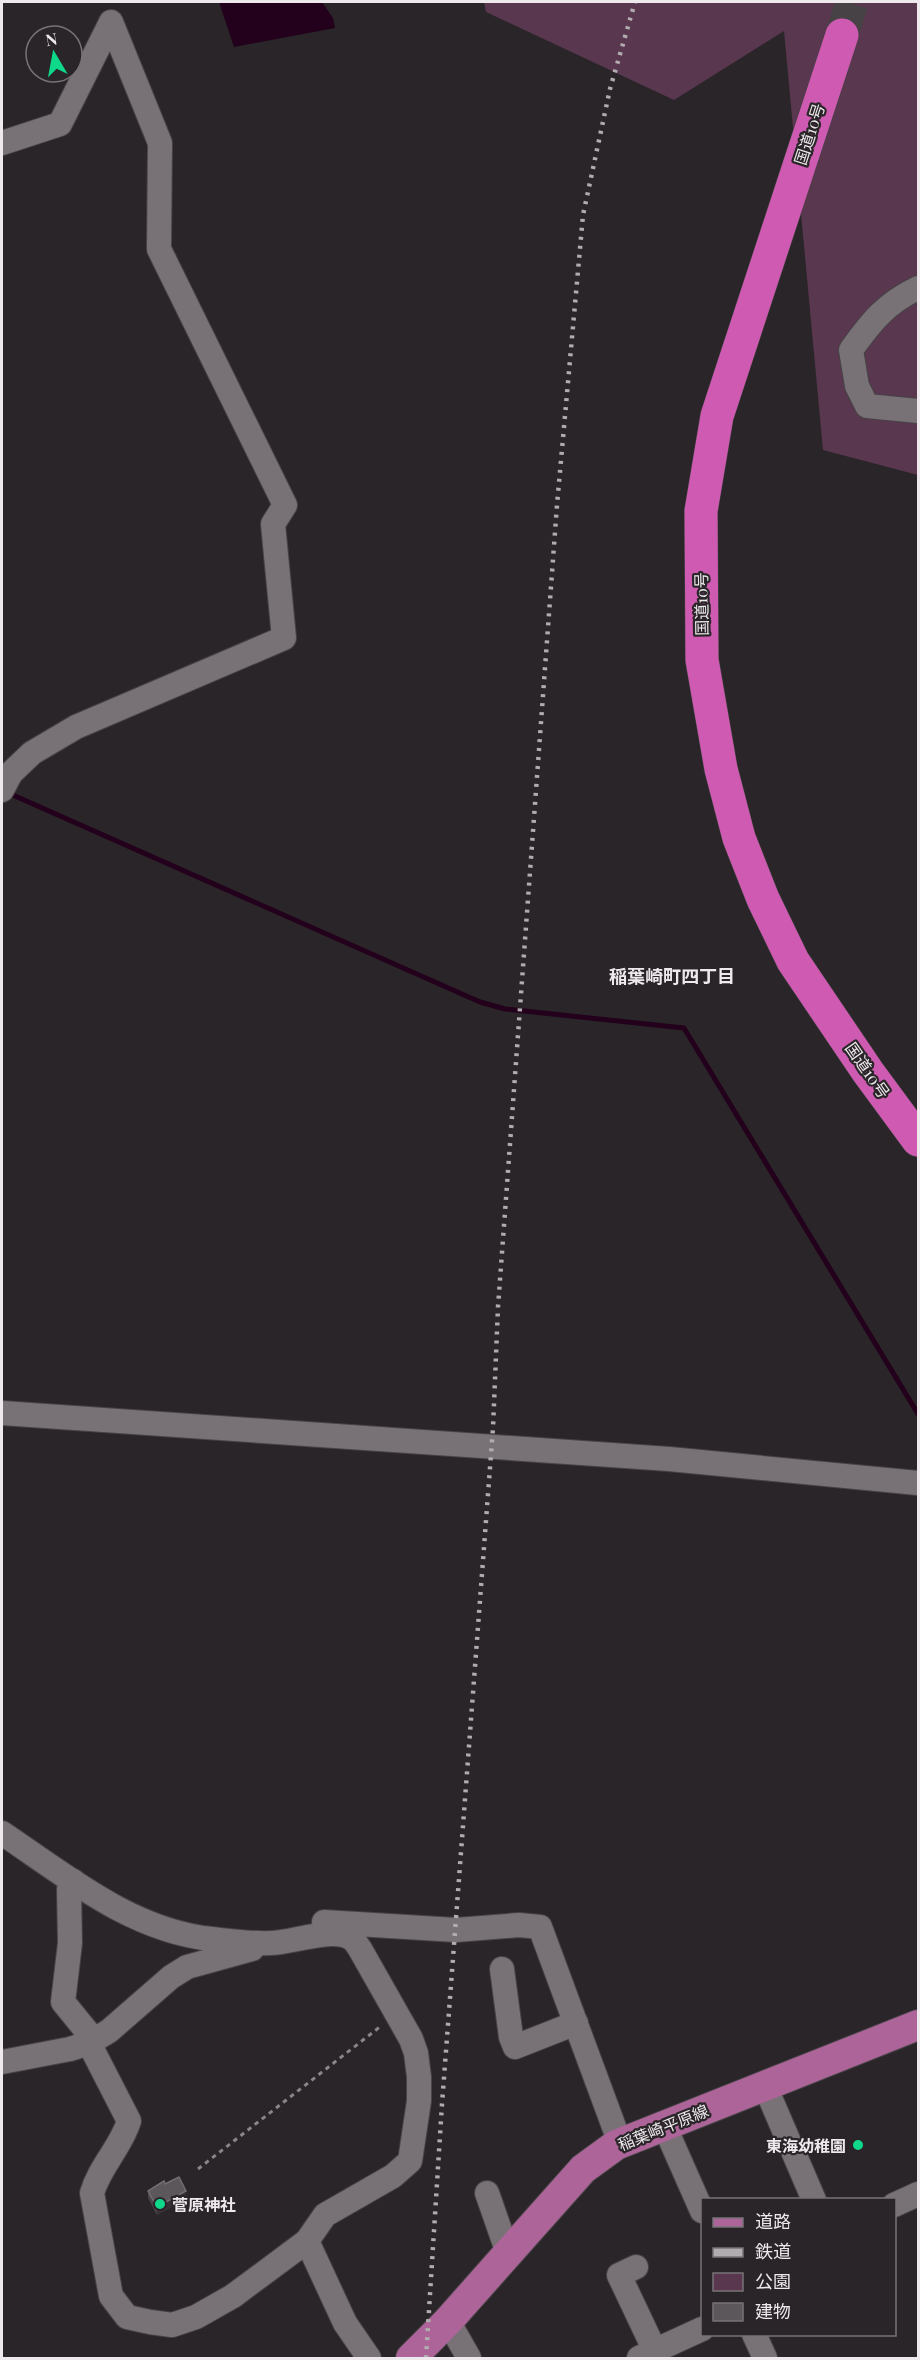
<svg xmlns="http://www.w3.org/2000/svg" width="920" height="2360" viewBox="0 0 920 2360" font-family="'Playfair Display','Noto Sans JP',serif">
	<rect width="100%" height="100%" fill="#2a2528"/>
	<!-- green -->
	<path fill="#59374f" d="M484,2h434v473l-95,-25 -39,-419 -110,69 -188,-88z"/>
	<!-- water -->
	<path fill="#23001b" d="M219,2h103l11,16 2,10 -101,19z"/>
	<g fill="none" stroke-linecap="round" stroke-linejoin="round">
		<!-- stream -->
		<path stroke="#23001b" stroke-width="5" d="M6,792l474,210 25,7 179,19 234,386"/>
		<!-- highway-tunnel -->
		<path stroke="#474245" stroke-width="33" stroke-dasharray="33 16" stroke-linecap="butt" d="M842,35l10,-33"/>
		<!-- minor casing -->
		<g stroke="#474346" stroke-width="26">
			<g id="minor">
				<path d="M2,143l58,-19 51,-102 49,121 -1,106 126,256 -12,19 11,114 -208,89 -44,26 -21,20 -9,17"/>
				<path d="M918,288c-32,15 -47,34 -67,62l6,36 10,20 51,5"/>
				<path d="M2,1413l667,46 249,24"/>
				<path d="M2,1833c64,43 130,98 210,106 19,2 40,5 59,4 21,0 63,-17 81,-4 3,2 6,7 8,10l51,90 5,14 3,24v24l-9,60 -17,15 -68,39 -18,26 38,82 24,35"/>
				<path d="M73,1881l-4,8 1,54 -7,59 31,38"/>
				<path d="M324,1922l132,8 63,-5 21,2 80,216"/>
				<path d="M252,1949l-65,18 -16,10 -62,54 -20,12 40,78c-8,26 -29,45 -37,72l19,103 16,21 23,5 22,3 24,-8 37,-21 74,-55"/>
				<path d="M502,1969l9,68 4,10 61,-24"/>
				<path d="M2,2062l68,-13 19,-6"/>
				<path d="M765,2086l49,114"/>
				<path d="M664,2125l38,86"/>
				<path d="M487,2193l21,60"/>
				<path d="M894,2205l24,-11"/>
				<path d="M636,2267l-17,8 36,76"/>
				<path d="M448,2321l21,37"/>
				<path d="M754,2334l11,24"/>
				<path d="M639,2358l63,-29"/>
			</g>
		</g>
		<!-- major casing -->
		<g stroke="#474346" stroke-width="32">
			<path id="major" d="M411,2358l37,-37 135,-152 33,-24 302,-120"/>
		</g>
		<!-- highway casing -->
		<g stroke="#474346" stroke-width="34">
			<path id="highway" d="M842,35l-125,381 -16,95 1,149 19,109 18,69 24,61 30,62 75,111 50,68"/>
		</g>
		<!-- path -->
		<path stroke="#8a8588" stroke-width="3" stroke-dasharray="4.5 4.5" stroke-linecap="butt" d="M198,2169l183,-143"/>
		<!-- minor -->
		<use href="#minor" stroke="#787276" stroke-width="24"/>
		<!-- major -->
		<use href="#major" stroke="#ac6499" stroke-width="30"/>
		<!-- highway -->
		<use href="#highway" stroke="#ce5bb1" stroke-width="33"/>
		<!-- rail -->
		<path stroke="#b1acaf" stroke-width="4.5" stroke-dasharray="3 6" stroke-linecap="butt" d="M426,2358l16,-254 51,-676 5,-121 59,-802 26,-290 27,-126 25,-87"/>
	</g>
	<!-- wall -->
	<path fill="#4a4549" d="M165,2184l21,15 -29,16 -9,-17v-7z"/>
	<!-- shaded-wall -->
	<path fill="#363135" d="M186,2191v8l-29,16v-8z"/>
	<!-- building -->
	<path fill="#5c575b" stroke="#726e72" stroke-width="1.5" d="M179,2177l7,14 -29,16 -9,-16 16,-10 1,3z"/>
	<!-- markers -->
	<g fill="#0ed98a" stroke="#2a2528" stroke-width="2">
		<circle cx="858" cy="2145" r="6"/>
		<circle cx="160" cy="2204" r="6"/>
	</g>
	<g text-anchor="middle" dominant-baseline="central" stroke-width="4.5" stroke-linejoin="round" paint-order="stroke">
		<!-- street labels -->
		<g font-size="16" fill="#ede9ec" stroke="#2a2528">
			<text transform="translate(809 134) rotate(-72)">国道10号</text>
			<text transform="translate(701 604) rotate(-91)">国道10号</text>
			<text transform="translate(868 1070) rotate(55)">国道10号</text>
			<text transform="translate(663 2127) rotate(-22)">稲葉崎平原線</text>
		</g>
		<!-- poi labels -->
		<g font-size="16" font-weight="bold" fill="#ede9ec" stroke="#2a2528" text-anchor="end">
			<text x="846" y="2145">東海幼稚園</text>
			<text x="172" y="2204" text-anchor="start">菅原神社</text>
		</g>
		<!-- neighbourhood labels -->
		<g font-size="18" font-weight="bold" fill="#ede9ec" stroke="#2a2528">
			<text x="672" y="976">稲葉崎町四丁目</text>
		</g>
	</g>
	<!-- border -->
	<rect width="920" height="2360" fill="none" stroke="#ede9ec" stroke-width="6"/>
	<!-- legend -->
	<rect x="701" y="2198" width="195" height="138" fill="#2a2528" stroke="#787376" stroke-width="1.5"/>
	<rect x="713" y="2218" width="30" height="9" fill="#ac6499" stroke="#787376" stroke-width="1.5"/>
	<text x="755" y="2228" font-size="18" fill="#ede9ec">道路</text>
	<rect x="713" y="2248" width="30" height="9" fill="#b1acaf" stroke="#787376" stroke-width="1.5"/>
	<text x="755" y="2258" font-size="18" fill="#ede9ec">鉄道</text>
	<rect x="713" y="2273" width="30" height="18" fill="#59374f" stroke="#787376" stroke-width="1.5"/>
	<text x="755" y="2288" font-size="18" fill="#ede9ec">公園</text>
	<rect x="713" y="2303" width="30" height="18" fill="#5c575b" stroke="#787376" stroke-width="1.5"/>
	<text x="755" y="2318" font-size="18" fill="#ede9ec">建物</text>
	<!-- north arrow -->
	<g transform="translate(54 54) rotate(350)"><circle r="28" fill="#2a2528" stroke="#787376" stroke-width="1.5"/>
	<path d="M0-4.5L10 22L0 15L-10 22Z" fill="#0ed98a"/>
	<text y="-9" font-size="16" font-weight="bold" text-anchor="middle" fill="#ede9ec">N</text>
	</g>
</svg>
